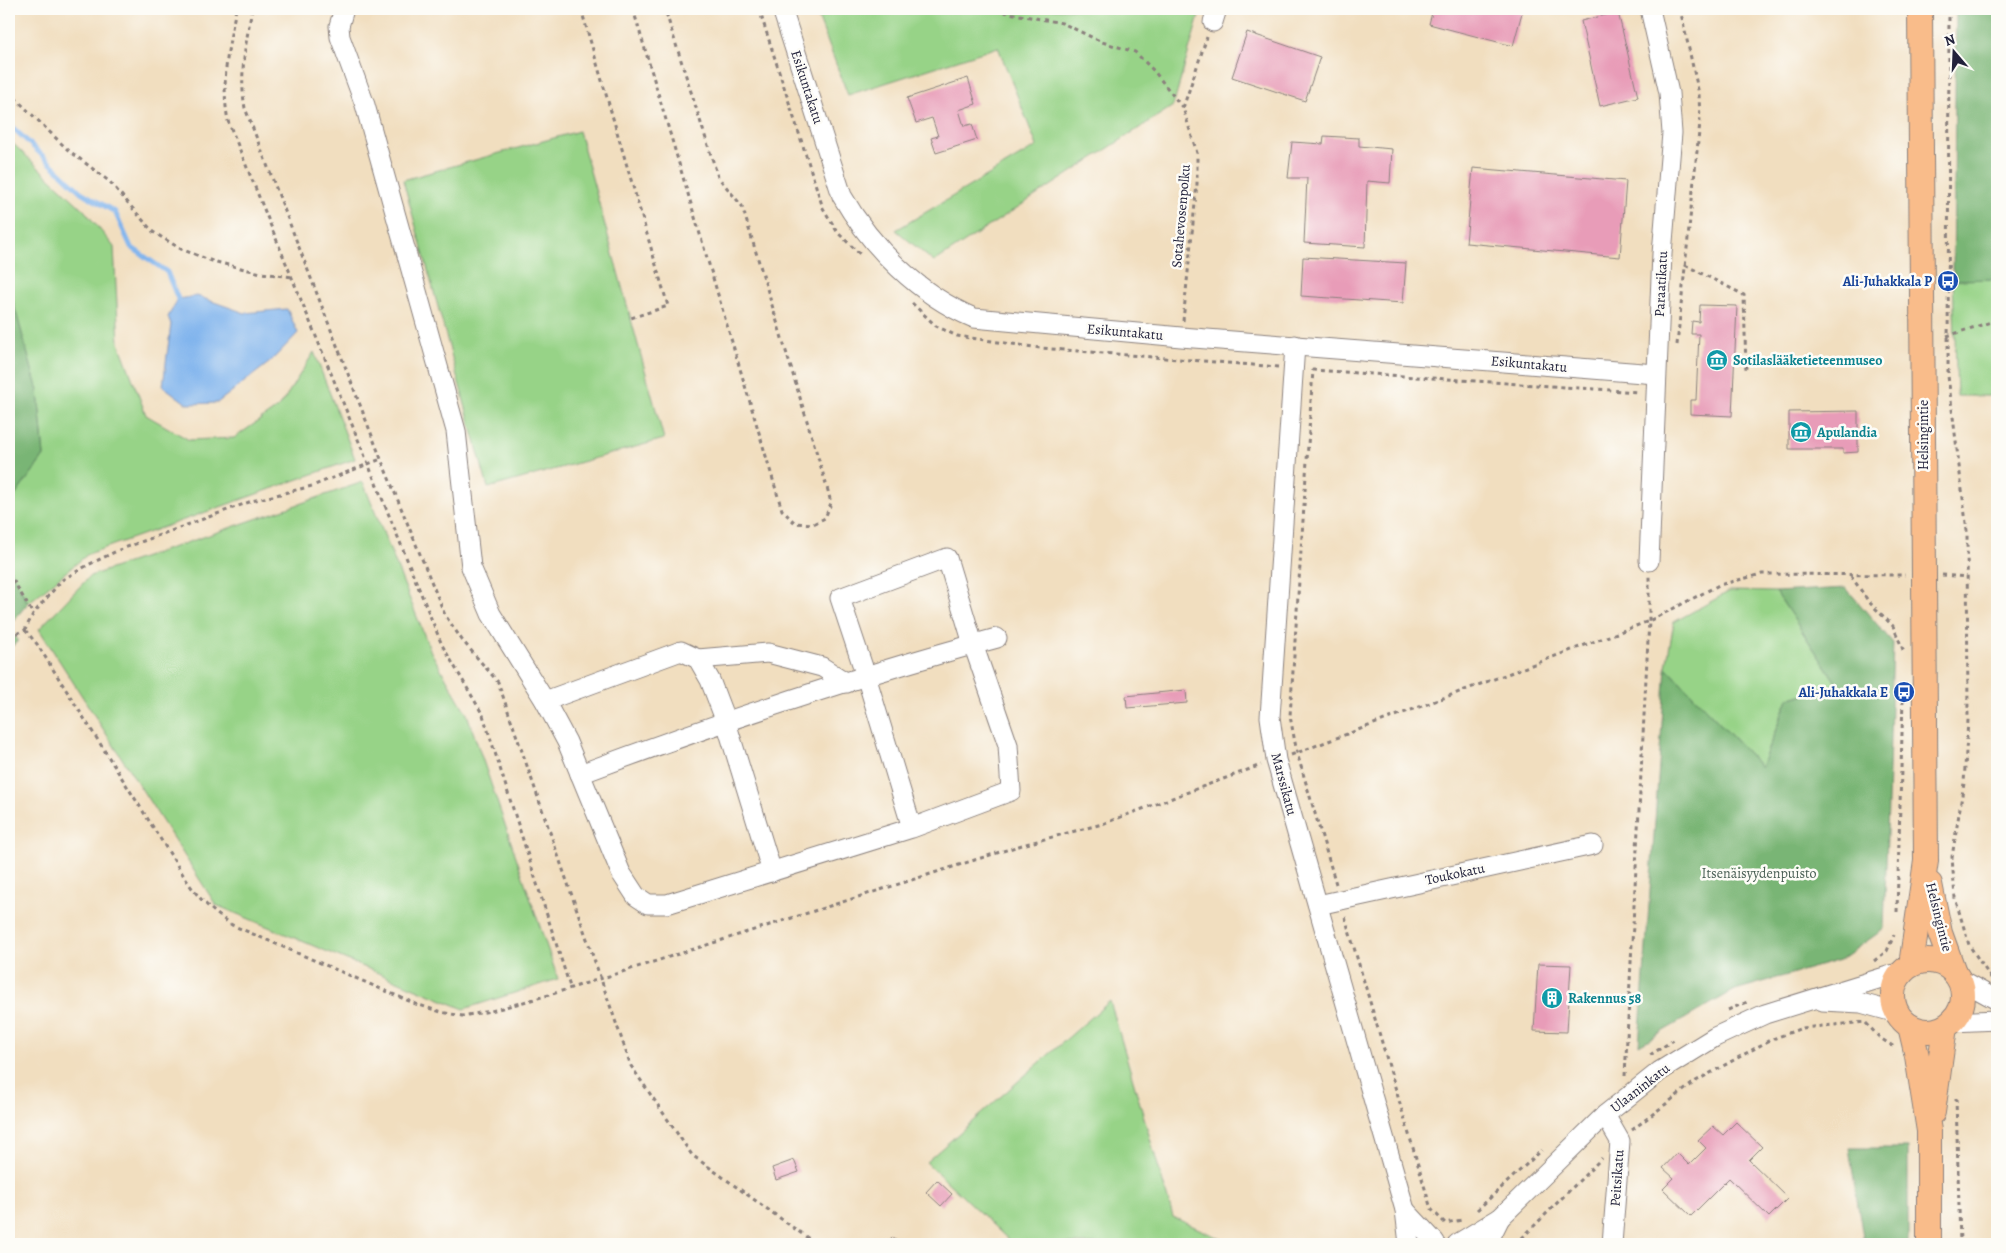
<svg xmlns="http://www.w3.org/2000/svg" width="2006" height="1253" viewBox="0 0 2006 1253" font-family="Alegreya,serif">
	<rect width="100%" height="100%" fill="#fdfcf7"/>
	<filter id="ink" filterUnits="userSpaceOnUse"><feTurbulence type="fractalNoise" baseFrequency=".02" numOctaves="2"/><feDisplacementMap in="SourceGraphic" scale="10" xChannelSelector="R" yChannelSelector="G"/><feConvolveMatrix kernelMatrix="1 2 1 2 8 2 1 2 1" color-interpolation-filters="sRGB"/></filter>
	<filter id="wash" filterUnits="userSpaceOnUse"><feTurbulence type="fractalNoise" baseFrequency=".0096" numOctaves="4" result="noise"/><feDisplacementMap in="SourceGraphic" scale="20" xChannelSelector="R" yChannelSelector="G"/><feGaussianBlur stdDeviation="1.12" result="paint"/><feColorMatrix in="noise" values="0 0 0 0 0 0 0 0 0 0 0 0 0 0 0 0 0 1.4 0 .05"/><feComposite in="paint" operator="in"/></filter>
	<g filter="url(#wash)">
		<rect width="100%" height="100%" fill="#f1debf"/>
		<!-- green -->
		<g fill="#97d387" stroke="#5c7a61">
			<path d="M815,9h386l-28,97 -239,156 -38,-32 141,-84 -39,-99 -150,48z"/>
			<path d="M579,131l85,308 -176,49 -85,-308z"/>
			<path d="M9,140l75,70 30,37 5,96 27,72 43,25 45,-2 46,-32 34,-54 41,107 -267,95 -60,49 -19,-35v-64l35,-48 -6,-65 -29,-104z"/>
			<path d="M1997,279v117h-40l-4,-116z"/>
			<path d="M363,482l68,170 36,62 91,265 -94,30 -248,-104 -177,-276 51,-53z"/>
			<path d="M1730,591l46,1 61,92 -49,15 -27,68 -95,-100 8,-45z"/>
			<path d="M1110,1001l63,216 59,27h-219l-87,-82z"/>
		</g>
		<!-- forest -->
		<g fill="#79b574" stroke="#4e6c58">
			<path d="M1956,9h41v270l-44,1z"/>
			<path d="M9,287l29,104 6,65 -35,48z"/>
			<path d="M9,568l19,35 -19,23 9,15 -9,8z"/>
			<path d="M1846,588l47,55 -9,286 -44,31 -105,30 -96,55 27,-378 95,100 27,-68 49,-15 -61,-92z"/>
			<path d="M1849,1148h59v96h-44z"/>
		</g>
		<!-- water -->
		<path fill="#80b4ed" stroke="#516b94" d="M197,296l48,17 42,-4 11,24 -28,29 -53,41 -30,1 -24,-18 8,-62 -3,-7 10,-18z"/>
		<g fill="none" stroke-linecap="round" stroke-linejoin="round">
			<!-- stream -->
			<path stroke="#80b4ed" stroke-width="5" d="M9,124l72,68 34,20 16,35 36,25 11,27"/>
		</g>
		<g id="blocks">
			<!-- building -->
			<g fill="#e89cb8">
				<path d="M1433,9h90l-10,37 -84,-22z"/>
				<path d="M1618,12l20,85 -38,9 -19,-85z"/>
				<path d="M1247,32l73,25 -15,44 -73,-24z"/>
				<path d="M968,78l8,26 -17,6 5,16 8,-2 5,16 -41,13 -5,-15 7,-2 -6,-18 -16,5 -9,-25z"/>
				<path d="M1324,136l35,2v8l33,3 -2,34 -23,-2 -2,66 -61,-4 3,-65h-19l4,-36 31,2z"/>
				<path d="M1473,168l153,13 -6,76 -154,-14z"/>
				<path d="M1303,257l103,6 -3,40 -102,-7z"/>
				<path d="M1700,305l37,1 -5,110 -42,-2v-14h6l3,-66h-8l1,-13 7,1z"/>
				<path d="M1858,411v41l-15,1v-4h-54v-37z"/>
				<path d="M1186,690l1,13 -60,5 -1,-12z"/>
				<path d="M1538,964l33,1 -4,67 -33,-1z"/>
				<path d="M1736,1122l26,25 -13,13 39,38 -19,19 -40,-39 -38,38 -28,-27 11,-11 -11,-10 14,-15 12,12 17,-17 -8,-8 15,-14 10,9z"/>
				<path d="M794,1160l5,12 -23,8 -4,-12z"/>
				<path d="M937,1180l15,14 -11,12 -15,-14z"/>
				<path d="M892,1237l9,7h-15z"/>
			</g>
		</g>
	</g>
	<g filter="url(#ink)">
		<use href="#blocks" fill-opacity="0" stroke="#8a807d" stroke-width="1"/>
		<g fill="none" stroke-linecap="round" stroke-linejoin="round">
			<!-- minor casing -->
			<g stroke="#8a807d" stroke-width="21">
				<g id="minor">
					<path d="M344,9l-5,17 1,11 25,68 91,326 15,136 20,47 54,87 22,41 54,131 15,23 12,8h19l245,-76 -46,-152 -26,-78 107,-40 26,86 35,101 3,46 -99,37"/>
					<path d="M782,9l60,187c29,51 77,99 132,122l207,19 475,37"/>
					<path d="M1213,22l4,-13"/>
					<path d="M1295,345l-25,372 6,43 129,450 4,34"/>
					<path d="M1649,561l13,-307 10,-121 -3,-40 -19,-84"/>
					<path d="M698,659l70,-6 54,14 25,16"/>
					<path d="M545,701l136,-50 17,8 12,21 16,42 46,150"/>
					<path d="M580,774c137,-51 276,-98 417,-136"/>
					<path d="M1318,905l275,-60"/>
					<path d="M1959,979l38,21"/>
					<path d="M1822,1001l39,2 36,10"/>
					<path d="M1952,1022l45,-2"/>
					<path d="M1605,1115l15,26 -8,103"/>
					<path d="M1405,1210l30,32"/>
					<path d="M1457,1244l43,-26 105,-103 55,-44 55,-34 50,-23 139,-43"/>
					<path d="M1487,1244l13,-26"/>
				</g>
			</g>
			<!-- major casing -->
			<g stroke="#8a807d" stroke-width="26">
				<g id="major">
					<path d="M1930,884l10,49 14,39"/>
					<circle cx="1928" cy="996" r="35"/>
					<path d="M1911,965l15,-104 -6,-852"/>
					<path d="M1910,1026l7,30 12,75v113"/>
					<path d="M1933,1112l12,-85"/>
				</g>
			</g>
			<!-- path -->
			<g stroke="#8a807d" stroke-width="3" stroke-dasharray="4 4" stroke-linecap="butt">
				<path d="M236,9c-8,38 -15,73 -8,112l214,524 41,70 87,272"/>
				<path d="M252,9c-6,34 -13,65 -7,99l136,351 64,156 17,25 36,42 133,384 61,89 124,89"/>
				<path d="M581,9l87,297 -37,12"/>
				<path d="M633,9l149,501 13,13 18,1 12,-6 6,-15 -4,-16 -85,-281 -24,-29 -51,-161 1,-7"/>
				<path d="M759,9l64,199 15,25 24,23"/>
				<path d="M988,9l74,14 40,19 33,10 19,19 28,36"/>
				<path d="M1949,9l-1,367 19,155 1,189 -4,63 -12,74 3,41 14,47 22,33"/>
				<path d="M9,92l58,57 43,33 43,50 28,17 31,12 49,12 31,4"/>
				<path d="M1685,265l59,30 2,76"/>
				<path d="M912,303l24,23 21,10 83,12 238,19"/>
				<path d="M1183,321l14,-137v-31l-14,-45 24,-71"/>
				<path d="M1947,336l50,-16"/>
				<path d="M1677,345l23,-223 -1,-28 -19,-85"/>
				<path d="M9,573l24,41"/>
				<path d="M1942,575l25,2"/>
				<path d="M1851,576l18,26 24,24 11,26"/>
				<path d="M25,630l12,14 152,240c12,17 25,29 43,41l184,79 25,8 21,4 29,-5 58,-16 473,-150 80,-21 159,-59"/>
				<path d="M9,637l16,-7 8,-16 29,-34 26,-15 31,-15 133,-49 60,-15 69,-27"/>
				<path d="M1291,755l358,-134 70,-36 43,-11 143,1"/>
				<path d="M1336,884l-39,-131 -7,-37 23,-346 326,22"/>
				<path d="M1897,912l6,-214"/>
				<path d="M1345,917l86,292 14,14 17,-3"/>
				<path d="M1874,961l13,-10 7,-16"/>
				<path d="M1728,1010l22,-9"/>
				<path d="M1650,1055l27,-17"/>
				<path d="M1625,1076l24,-455v-45"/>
				<path d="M1956,1098l4,146"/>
				<path d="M1632,1130l64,-49 74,-41 32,-12 63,-6 15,16 16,10"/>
				<path d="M1477,1210l65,-60"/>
				<path d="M1516,1244l86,-86"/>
			</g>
			<!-- minor -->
			<use href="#minor" stroke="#fff" stroke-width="19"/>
			<!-- major -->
			<use href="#major" stroke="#f9bc8a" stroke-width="24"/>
		</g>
	</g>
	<!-- icons -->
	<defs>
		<g id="bus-disc" transform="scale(1.125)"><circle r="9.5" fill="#1a4fb4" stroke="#fdfcf7"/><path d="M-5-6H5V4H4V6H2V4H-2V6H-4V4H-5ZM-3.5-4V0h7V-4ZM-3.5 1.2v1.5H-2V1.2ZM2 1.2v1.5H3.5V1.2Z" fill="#fff"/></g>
		<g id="museum-disc" transform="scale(1.125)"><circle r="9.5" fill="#0f9aa8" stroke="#fdfcf7"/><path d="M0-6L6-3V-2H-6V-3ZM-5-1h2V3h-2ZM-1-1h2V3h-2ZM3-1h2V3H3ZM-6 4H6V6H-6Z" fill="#fff"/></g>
		<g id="building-disc" transform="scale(1.125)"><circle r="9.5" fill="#0f9aa8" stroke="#fdfcf7"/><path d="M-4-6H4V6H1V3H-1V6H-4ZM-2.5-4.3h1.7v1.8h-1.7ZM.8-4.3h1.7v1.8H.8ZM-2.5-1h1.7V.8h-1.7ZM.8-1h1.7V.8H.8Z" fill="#fff"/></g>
	</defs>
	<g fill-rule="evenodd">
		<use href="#bus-disc" x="1948" y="281"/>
		<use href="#museum-disc" x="1717" y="360"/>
		<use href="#museum-disc" x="1801" y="432"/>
		<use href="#bus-disc" x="1904" y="692"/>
		<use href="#building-disc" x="1552" y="998"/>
	</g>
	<g text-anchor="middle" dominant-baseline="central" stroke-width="5" stroke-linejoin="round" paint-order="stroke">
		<!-- street labels -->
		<g font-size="14" fill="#22223b" stroke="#fdfcf7">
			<text transform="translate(807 87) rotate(72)">Esikuntakatu</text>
			<text transform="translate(1181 216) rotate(-85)">Sotahevosenpolku</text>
			<text transform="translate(1661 284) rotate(-87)">Paraatikatu</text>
			<text transform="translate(1125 332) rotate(5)">Esikuntakatu</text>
			<text transform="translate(1529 364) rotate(5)">Esikuntakatu</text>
			<text transform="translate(1923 435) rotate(-90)">Helsingintie</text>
			<text transform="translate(1284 784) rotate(75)">Marssikatu</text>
			<text transform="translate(1455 874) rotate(-12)">Toukokatu</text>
			<text transform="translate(1939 917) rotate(76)">Helsingintie</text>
			<text transform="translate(1640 1088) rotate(-38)">Ulaaninkatu</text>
			<text transform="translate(1617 1178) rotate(-86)">Peitsikatu</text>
		</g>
		<!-- transit labels -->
		<g font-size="14" font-weight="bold" fill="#164399" stroke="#fdfcf7" text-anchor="end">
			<text x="1932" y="281">Ali-Juhakkala P</text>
			<text x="1888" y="692">Ali-Juhakkala E</text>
		</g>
		<!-- culture labels -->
		<g font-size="14" font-weight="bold" fill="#0d838f" stroke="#fdfcf7" text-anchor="start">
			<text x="1733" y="360">Sotilaslääketieteenmuseo</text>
			<text x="1817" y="432">Apulandia</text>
			<text x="1568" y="998">Rakennus 58</text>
		</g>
		<!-- park labels -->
		<g font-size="14" fill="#4b6056" stroke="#fdfcf7">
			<text x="1759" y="873">Itsenäisyydenpuisto</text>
		</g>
	</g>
	<!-- margin -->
	<rect width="2006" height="1253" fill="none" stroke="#fdfcf7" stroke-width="30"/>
	<!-- north arrow -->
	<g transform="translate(1954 52) rotate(341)" stroke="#fdfcf7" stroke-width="4" paint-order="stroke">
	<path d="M0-4L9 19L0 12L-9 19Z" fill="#22223b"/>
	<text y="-8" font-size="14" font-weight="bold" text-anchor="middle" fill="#22223b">N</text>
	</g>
</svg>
